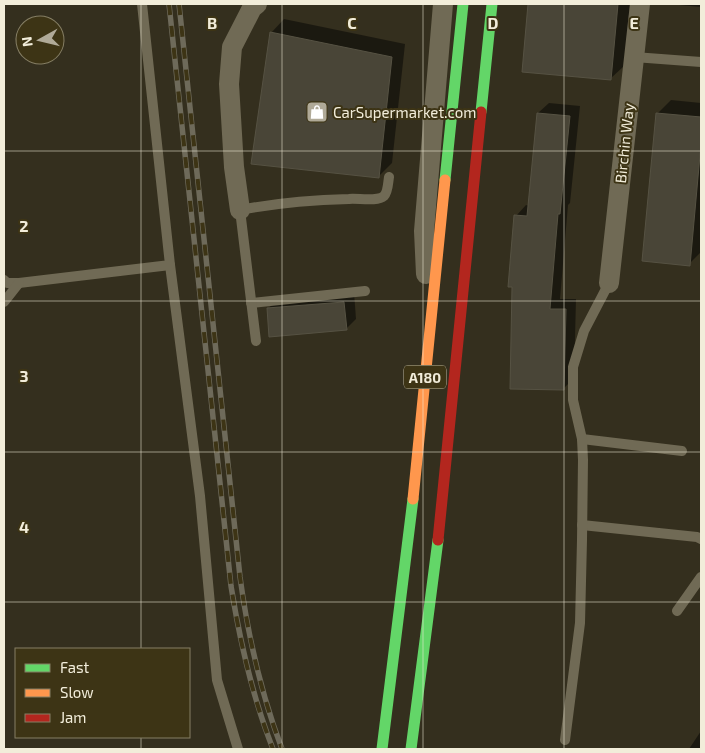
<svg xmlns="http://www.w3.org/2000/svg" width="705" height="753" viewBox="0 0 705 753" font-family="'Exo 2',sans-serif">
	<rect width="100%" height="100%" fill="#342f1e"/>
	<!-- shadow -->
	<g fill="#0007">
		<path d="M530,4h100l-6,62 -14,13 -87,-8z"/>
		<path d="M668,4h33v3z"/>
		<path d="M284,19l121,25 -13,119 -13,13 -108,-143z"/>
		<path d="M671,100l30,3v149l-12,12 -32,-150z"/>
		<path d="M549,103l31,3 -10,97 -2,2 -8,94h16l-2,79 -11,11 -47,-173 10,-11 3,1 9,-93z"/>
		<path d="M354,292l2,27 -10,10 -78,-20 10,-11z"/>
		<path d="M701,731v18h-12z"/>
	</g>
	<!-- building -->
	<g fill="#494537" stroke="#565243">
		<path d="M528,4h90l-7,76 -89,-8z"/>
		<path d="M270,32l122,25 -13,121 -128,-14z"/>
		<path d="M537,113l33,3 -10,98h-2l-8,95h16l-2,81 -54,-1 2,-102h-4l6,-72 13,1z"/>
		<path d="M656,113l45,4v27l-11,122 -48,-5z"/>
		<path d="M344,302l3,28 -78,7 -2,-29z"/>
	</g>
	<g fill="none" stroke-linecap="round" stroke-linejoin="round">
		<!-- lane -->
		<g stroke="#706a55" stroke-width="10">
			<path d="M634,57l67,5"/>
			<path d="M170,265l30,231 17,184 21,69"/>
			<path d="M4,280l3,3h12l151,-18 -28,-261"/>
			<path d="M4,302l15,-19"/>
			<path d="M251,303l114,-12"/>
			<path d="M256,341l-16,-131c36,-7 72,-10 109,-11 9,-1 28,3 35,-3 4,-4 4,-13 5,-19"/>
			<path d="M582,439l100,12"/>
			<path d="M582,525l115,12 4,2"/>
			<path d="M677,611l24,-34"/>
			<path d="M565,740l15,-117 2,-83 1,-80 -1,-21 -9,-39v-33l11,-36 25,-48"/>
		</g>
		<!-- street -->
		<g stroke="#706a55" stroke-width="20">
			<path d="M240,210l-6,-43 -5,-83 3,-37 20,-39 5,-4"/>
			<path d="M426,274l-2,-43 19,-227"/>
			<path d="M609,283l31,-279"/>
		</g>
		<!-- fast -->
		<g stroke="#63d668" stroke-width="11">
			<path d="M481,112l11,-108"/>
			<path d="M445,180l18,-176"/>
			<path d="M382,749l31,-250"/>
			<path d="M411,749l27,-209"/>
		</g>
		<!-- slow -->
		<path stroke="#ff974d" stroke-width="11" d="M413,499l32,-319"/>
		<!-- jam -->
		<path stroke="#b3261e" stroke-width="11" d="M438,540l43,-428"/>
		<!-- rail casing -->
		<g stroke="#6e6a5a" stroke-width="5.5">
			<g id="rail">
				<path d="M169,4l62,582c9,56 21,110 42,163"/>
				<path d="M179,4l61,573c8,59 21,117 42,172"/>
			</g>
		</g>
		<!-- rail -->
		<use href="#rail" stroke="#3d3415" stroke-width="4" stroke-dasharray="11" stroke-linecap="butt"/>
	</g>
	<!-- grid -->
	<path fill="none" stroke="#f2edda" stroke-width="1" stroke-opacity="0.55" d="M141,4v645M282,4v745M423,4v745M564,4v745M4,151h697M4,301h697M4,452h697M4,602h697M141,737v12"/>
	<!-- icons -->
	<defs>
		<g id="shop-square" transform="scale(1.125)"><rect x="-9" y="-9" width="18" height="18" rx="4" fill="#b0aa98" stroke="#3d3415"/><path d="M-5-2.5h2.3a2.7 3.5 0 0 1 5.4 0H5L5.5 6h-11ZM-1.5-2.5h3a1.5 2.3 0 0 0-3 0Z" fill="#fff"/></g>
	</defs>
	<g fill-rule="evenodd">
		<use href="#shop-square" x="317" y="112"/>
	</g>
	<g text-anchor="middle" dominant-baseline="central" stroke-width="4" stroke-linejoin="round" paint-order="stroke">
		<!-- shield labels -->
		<rect fill="#3d3415" stroke="#bcb69f" stroke-width="1" x="404" y="365.5" width="42" height="23" rx="4"/>
		<g font-size="14" font-weight="bold" fill="#f2edda">
			<text x="425" y="377">A180</text>
		</g>
		<!-- poi labels -->
		<g font-size="15" fill="#f2edda" stroke="#3d3415" text-anchor="start">
			<text x="333" y="112">CarSupermarket.com</text>
		</g>
		<!-- street labels -->
		<g font-size="15" fill="#f2edda" stroke="#3d3415">
			<text transform="translate(624 143) rotate(-84)">Birchin Way</text>
		</g>
	</g>
	<g font-size="16" text-anchor="middle" font-weight="bold" fill="#f2edda" stroke="#3d3415" stroke-width="4" stroke-linejoin="round" paint-order="stroke">
		<text x="212" y="29">B</text>
		<text x="352" y="29">C</text>
		<text x="493" y="29">D</text>
		<text x="634" y="29">E</text>
		<text x="24" y="232">2</text>
		<text x="24" y="382">3</text>
		<text x="24" y="533">4</text>
	</g>
	<!-- border -->
	<rect width="705" height="753" fill="none" stroke="#f2edda" stroke-width="10"/>
	<!-- legend -->
	<rect x="15" y="648" width="175" height="90" fill="#3d3415" stroke="#857e64"/>
	<rect x="25" y="664" width="25" height="8" fill="#63d668" stroke="#857e64"/>
	<text x="60" y="673" font-size="15" fill="#f2edda">Fast</text>
	<rect x="25" y="689" width="25" height="8" fill="#ff974d" stroke="#857e64"/>
	<text x="60" y="698" font-size="15" fill="#f2edda">Slow</text>
	<rect x="25" y="714" width="25" height="8" fill="#b3261e" stroke="#857e64"/>
	<text x="60" y="723" font-size="15" fill="#f2edda">Jam</text>
	<!-- north arrow -->
	<g transform="translate(40 40) rotate(262)"><circle r="24" fill="#3d3415" stroke="#857e64"/>
	<path d="M0-4L9 19L0 12L-9 19Z" fill="#b0aa98"/>
	<text y="-8" font-size="14" font-weight="bold" text-anchor="middle" fill="#f2edda">N</text>
	</g>
</svg>
